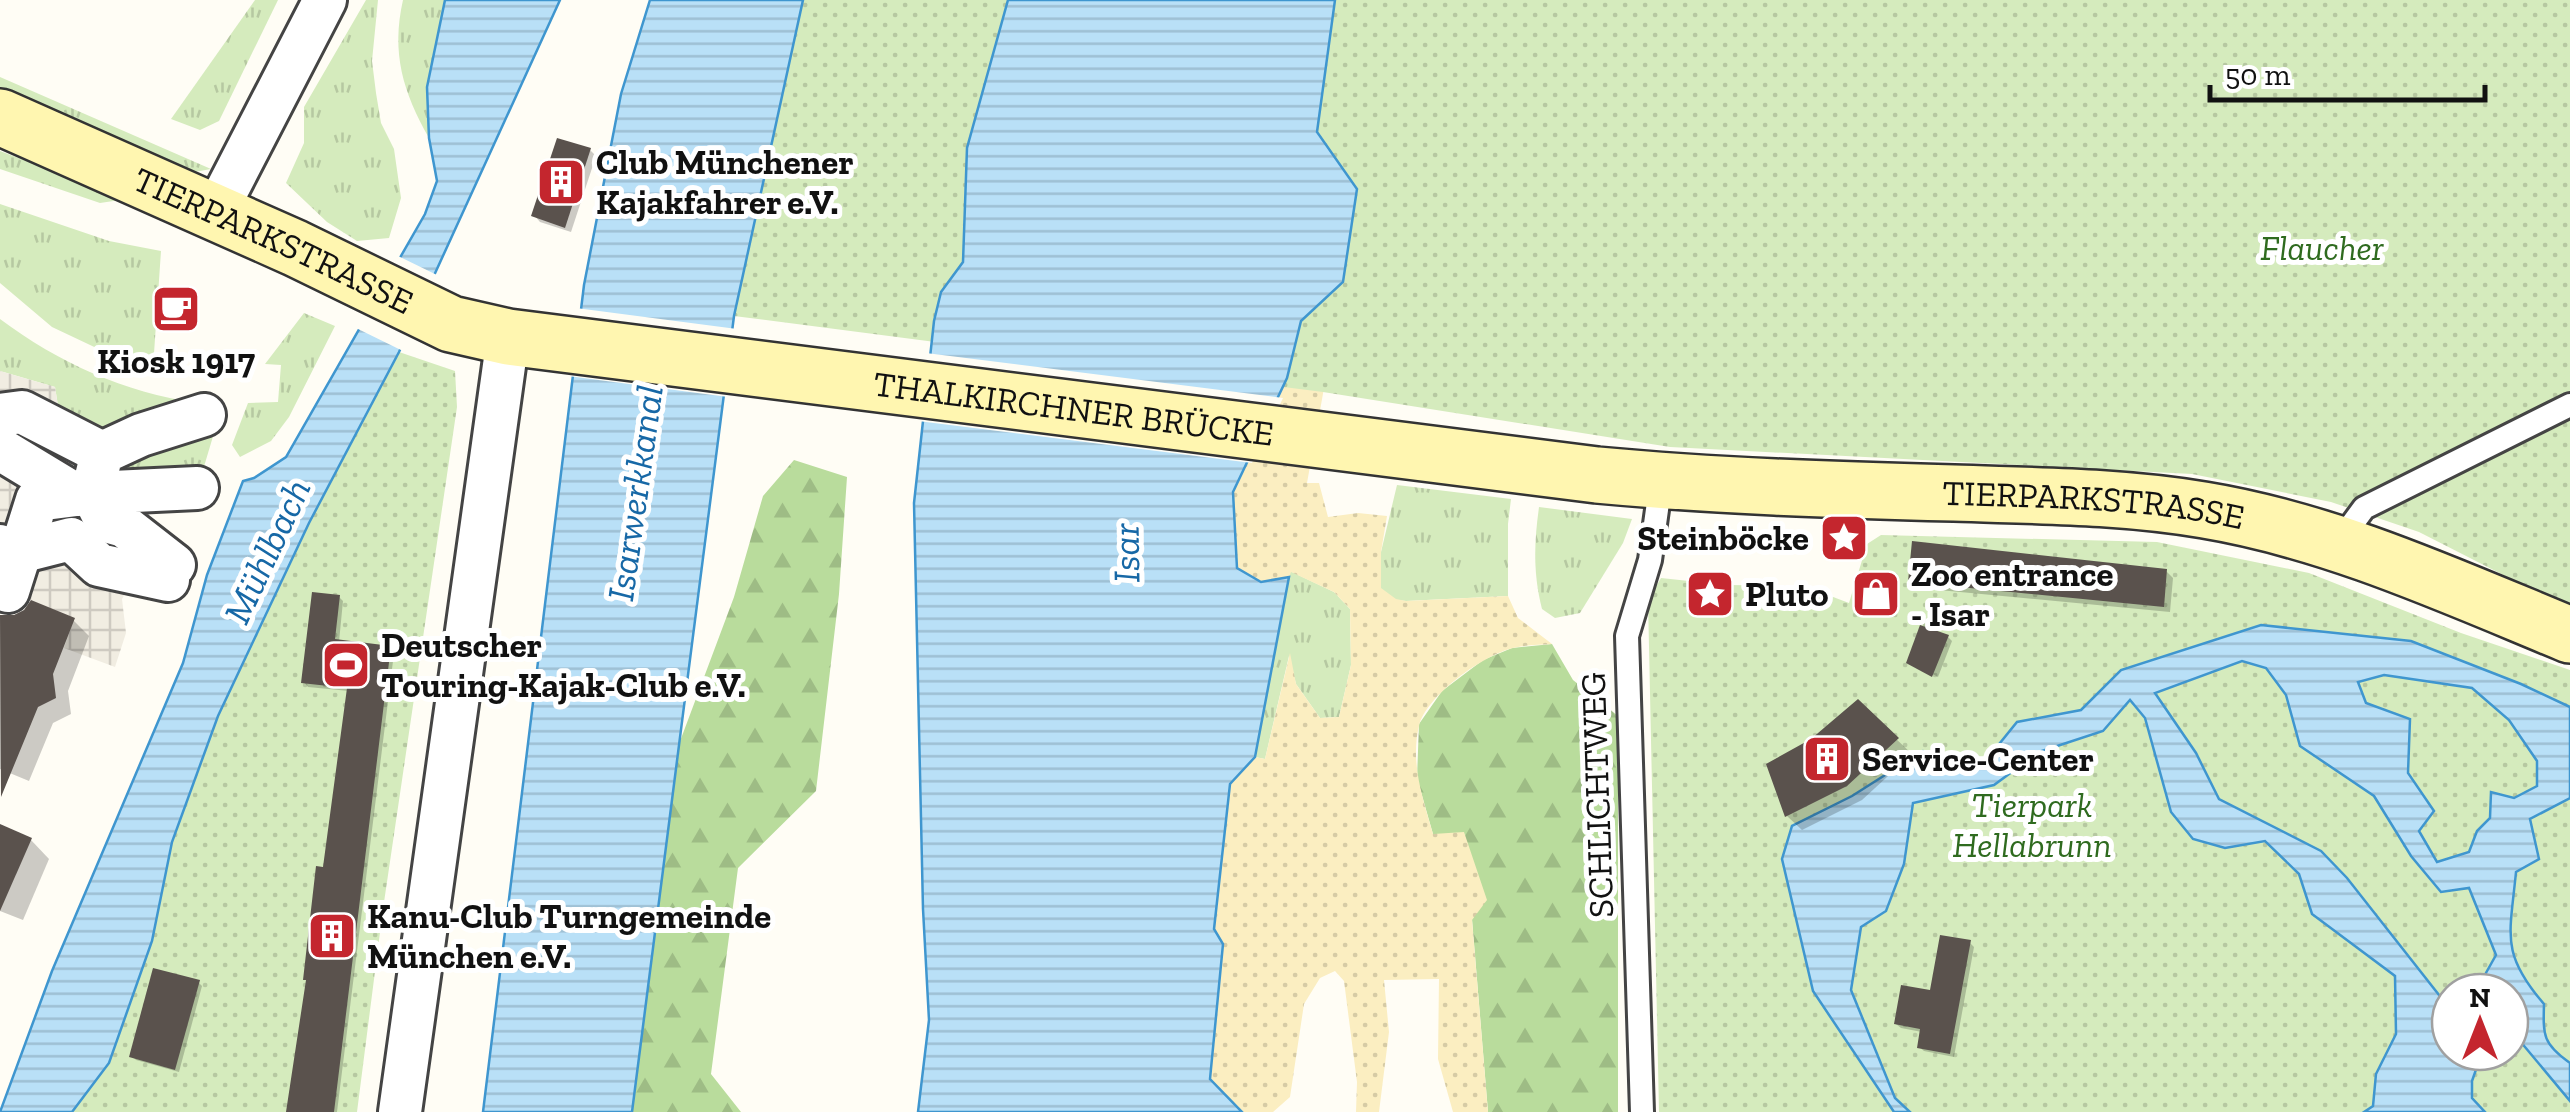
<svg xmlns="http://www.w3.org/2000/svg" width="2570" height="1112" viewBox="0 0 2570 1112" font-family="'Zilla Slab',serif">
	<defs>
		<pattern id="grass-tufts" width="24" height="20" patternUnits="userSpaceOnUse" patternTransform="scale(2.5)"><rect width="24" height="20" fill="#d5ebbd"/><path d="M3 7l-1-3M5 7V3M7 7l1-3M15 17l-1-3M17 17v-4M19 17l1-3" fill="none" stroke="#b6c8a1"/></pattern>
		<pattern id="forest-firs" width="22" height="20" patternUnits="userSpaceOnUse" patternTransform="scale(2.5)"><rect width="22" height="20" fill="#b9dc9c"/><path d="M5 1l3.5 6h-7zM16 11l3.5 6h-7z" fill="#9ebc85"/></pattern>
		<pattern id="sand-dots" width="8" height="8" patternUnits="userSpaceOnUse" patternTransform="scale(2.5)"><rect width="8" height="8" fill="#fbeec1"/><path d="M2 2h.1M6 6h.1" fill="none" stroke="#d6cba5" stroke-width="1.8" stroke-linecap="round"/></pattern>
		<pattern id="park-dots" width="8" height="8" patternUnits="userSpaceOnUse" patternTransform="scale(2.5)"><rect width="8" height="8" fill="#d5ebbd"/><path d="M2 2h.1M6 6h.1" fill="none" stroke="#b6c8a1" stroke-width="1.8" stroke-linecap="round"/></pattern>
		<pattern id="plaza-grid" width="8" height="8" patternUnits="userSpaceOnUse" patternTransform="scale(2.5)"><rect width="8" height="8" fill="#f1ede2"/><path d="M0 4h8M4 0v8" fill="none" stroke="#cecac1"/></pattern>
		<pattern id="water-rules" width="6" height="5" patternUnits="userSpaceOnUse" patternTransform="scale(2.5)"><rect width="6" height="5" fill="#b9e0f7"/><path d="M0 2.5h6" fill="none" stroke="#9ebfd3"/></pattern>
	</defs>
	<rect width="100%" height="100%" fill="#fffdf5"/>
	<!-- grass -->
	<g fill="url(#grass-tufts)">
		<path d="M255,0h23l-59,121 -19,9 -29,-11z"/>
		<path d="M366,0h12l-6,61 4,32 5,30 13,26 7,49 -12,40 -32,3 -30,-19 -41,-39 18,-40v-36z"/>
		<path d="M403,0h42l-18,87 2,51c-26,-46 -38,-85 -26,-138z"/>
		<path d="M0,77l211,92 -22,4 -189,-86z"/>
		<path d="M0,151l127,48 -27,4 -100,-34z"/>
		<path d="M0,204l109,37 52,10 -8,117 -46,-15 -55,-26 -52,-44z"/>
		<path d="M304,313l31,13 -46,91 -18,24 -31,16 -8,-12 16,-42 30,-1 3,-37 -16,-1z"/>
		<path d="M0,319c59,44 124,73 197,84l-87,32 -51,-23 -4,-25 -55,-16z"/>
		<path d="M214,433l-14,47 -68,3 -16,-17 51,-27z"/>
		<path d="M1397,485l114,14 -3,25v72l-102,5 -10,-1 -15,-11v-37z"/>
		<path d="M1539,507l93,12 -9,24 -43,70 -25,5 -13,-9c-9,-35 -8,-66 -3,-102z"/>
		<path d="M1290,571l44,21 16,17 1,56 -12,52 -19,1 -24,-34 -7,-28 -24,103 -10,-2z"/>
	</g>
	<!-- forest -->
	<g fill="url(#forest-firs)">
		<path d="M794,460l53,17 -8,117 -23,197 -78,77 -27,206 30,38h-109l44,-360 58,-155 29,-101z"/>
		<path d="M1552,644l21,36 45,36v396h-130l-16,-193 -39,-85 -16,-56 2,-54 23,-33 41,-31 29,-12z"/>
	</g>
	<!-- sand -->
	<path fill="url(#sand-dots)" d="M1343,282l-36,201h12l9,34 30,-4 29,3 -6,36v36l15,11 10,2 102,-5 10,22 34,26c-13,1 -27,1 -39,4 -30,7 -87,48 -94,78 -9,37 4,73 14,108l31,-2 23,68 -15,20 16,192h-35l-15,-53 1,-80 -55,1 5,52 -10,80h-23l1,-30 -13,-101 -9,-10 -15,7 -16,26 -14,93 -17,15h-31l-32,-32 13,-135 -9,-15 16,-146 25,-27 10,2 25,-106 6,31 24,34 19,-1 12,-52 -1,-56 -16,-17 -43,-20 -2,5 -28,5 -24,-14 -4,-76 54,-114z"/>
	<!-- park -->
	<g fill="url(#park-dots)" fill-rule="evenodd">
		<path d="M803,0h1767v609l-151,-77 -88,-30 -139,-28 -522,-27 -347,-55 -589,-76z"/>
		<path d="M399,352l56,19 2,36 -74,502 -26,203h-285l37,-49 43,-122 20,-99 46,-126 91,-193z"/>
		<path d="M1881,535l276,7 152,31 152,60 109,37v442h-911l-11,-512 13,-22 28,3 14,20 16,-2 10,-14 75,1 45,17 18,-59zM2450,992h60v60h-60z"/>
	</g>
	<!-- plaza -->
	<path fill="url(#plaza-grid)" fill-rule="evenodd" d="M0,371l55,16 4,25 51,23 87,-32 17,30 -47,6 -29,13 -22,14 16,17 68,-3 -7,27 -16,-14 -52,10 -6,6 3,9 55,37 -15,38 -20,-9 -13,3 -7,12 4,34 -11,34 -51,-19 10,-30 -74,-30zM123,531l31,26v9l-5,3 -49,-14 -11,-15 1,-6z"/>
	<!-- water -->
	<g fill="url(#water-rules)" stroke="#3f96cf" stroke-width="2.5" fill-rule="evenodd">
		<path d="M445,0h115l-161,352 -90,171 -91,193 -46,126 -20,99 -43,122 -37,49h-72l52,-141 131,-308 24,-88 36,-94 11,-3 32,-21 139,-243 12,-33 -8,-43 -2,-51z"/>
		<path d="M650,0h153l-69,316 -102,796h-149l101,-827 37,-191z"/>
		<path d="M1008,0h327l-18,132 40,57 -14,93 -42,39 -14,57 -54,114 4,76 24,14 28,-5 -34,180 -25,27 -16,145 9,15 -13,135 32,33h-324l11,-92 -6,-111 -9,-406 20,-182 7,-29 22,-30 4,-114z"/>
		<path d="M2261,625l150,16 110,43 49,23v91l-40,21 9,40 -23,13c-6,63 -16,81 28,132 -1,32 -1,40 26,59v38l-60,-72v-37h-31l-2,-3 19,-34 -27,-67 -28,4 -30,-36 -37,-60 -74,-50 -14,-51 -20,-27 -24,-7 -87,32 41,60 23,46 102,52 26,27 103,131v43h34l7,10 -12,-1 -7,20v17l13,14h-121l9,-6 3,-32 20,-40 -1,-58 -83,-62 -13,-40 -34,-33 -40,7 -32,-9 -22,-27 -26,-94 -15,-18 -27,31 -64,21 -45,33 -81,18 -9,61 -18,47 -25,16 -10,63 44,108 15,14h-16l-81,-121 -31,-132 10,-33 60,-30 71,-45 60,13 34,-42 64,-12 40,-40zM2384,675l88,13 37,32 28,41v25l-23,12 -23,-6 -1,26 -13,13 -8,21 -32,10 -18,-31 15,-20 -26,-38 2,-54 -44,-16 -8,-21z"/>
	</g>
	<!-- pier -->
	<g fill="#fffdf5">
		<path d="M396,255l43,21 -34,76 -49,-24z"/>
		<path d="M576,308l161,21 -9,68 -160,-21z"/>
		<path d="M926,353l357,45 -31,65 -334,-42z"/>
	</g>
	<!-- shadow -->
	<g fill="#0003">
		<path d="M590,150l6,6 -25,76 -31,-10 -6,-7z"/>
		<path d="M2166,571l7,7 -3,34 -252,-24 -7,-7z"/>
		<path d="M339,597l4,4 -4,41 51,6 4,5 -57,459h-48l60,-421 -41,-4 -4,-5z"/>
		<path d="M0,617l73,3 16,16 -21,55 3,23 -18,9 -24,58 -29,-12z"/>
		<path d="M1948,637l4,4 -14,36 -28,-15z"/>
		<path d="M1858,703l54,51 -50,46 -60,30 -15,-14z"/>
		<path d="M0,827l31,13 18,19 -26,61 -23,-9z"/>
		<path d="M1969,942l5,5 -20,110 -30,-6 -5,-4 3,-15 -21,-4 -5,-4 36,-31z"/>
		<path d="M198,982l4,4 -23,86 -43,-12 -4,-4z"/>
	</g>
	<!-- building -->
	<g fill="#5a524d">
		<path d="M557,138l34,10 -26,80 -34,-12z"/>
		<path d="M1912,541l255,28 -3,38 -256,-25z"/>
		<path d="M312,592l28,3 -5,44 56,7 -57,466h-48l20,-132h-3l13,-114 7,1 24,-179 -46,-5z"/>
		<path d="M31,600l44,18 -22,56 3,24 -18,9 -37,90 -1,-182h14l10,-5z"/>
		<path d="M1920,625l29,10 -17,42 -26,-14z"/>
		<path d="M1858,699l41,39 -52,48 -62,31 -19,-53 45,-25z"/>
		<path d="M0,824l32,14 -32,73z"/>
		<path d="M1940,935l31,5 -21,114 -33,-6 3,-19 -26,-5 7,-39 29,5z"/>
		<path d="M153,968l47,12 -25,90 -46,-13z"/>
	</g>
	<g fill="none" stroke-linecap="round" stroke-linejoin="round">
		<!-- lane casing -->
		<g stroke="#444" stroke-width="28">
			<g id="lane">
				<path d="M2339,542l25,-34 206,-103"/>
				<path d="M1642,1112l-15,-476 23,-76 11,-79"/>
			</g>
		</g>
		<!-- street casing -->
		<g stroke="#444" stroke-width="48">
			<g id="street">
				<path d="M215,213l110,-213"/>
				<path d="M0,415l22,-3 80,41"/>
				<path d="M0,449l76,46"/>
				<path d="M0,546l20,6 51,-13 28,26 69,15"/>
				<path d="M174,565l-50,-39 -18,-5 -14,-28 105,-5"/>
				<path d="M8,591l29,-91 55,-7 10,-40 39,-18 63,-20"/>
				<path d="M400,1112l108,-775"/>
			</g>
		</g>
		<!-- secondary casing -->
		<g stroke="#333" stroke-width="60">
			<g id="secondary">
				<path id="s1" d="M0,117l295,131 156,76 57,13 1089,138c119,11 237,15 357,18 83,3 167,3 250,17 127,21 247,76 366,125"/>
			</g>
		</g>
		<!-- lane -->
		<use href="#lane" stroke="#fff" stroke-width="22"/>
		<!-- street -->
		<use href="#street" stroke="#fff" stroke-width="42"/>
		<!-- secondary -->
		<use href="#secondary" stroke="#fff6b0" stroke-width="55"/>
	</g>
	<!-- icons -->
	<defs>
		<g id="building-square" transform="scale(2.5)"><rect x="-9" y="-9" width="18" height="18" rx="4" fill="#c4262e" stroke="#fff"/><path d="M-4-6H4V6H1V3H-1V6H-4ZM-2.5-4.3h1.7v1.8h-1.7ZM.8-4.3h1.7v1.8H.8ZM-2.5-1h1.7V.8h-1.7ZM.8-1h1.7V.8H.8Z" fill="#fff"/></g>
		<g id="cafe-square" transform="scale(2.5)"><rect x="-9" y="-9" width="18" height="18" rx="4" fill="#c4262e" stroke="#fff"/><path d="M-5.5-4.5H6V0H3Q3 3.5 0 3.5H-2.5Q-5.5 3.5-5.5 0ZM3-3.2v2h1.7v-2ZM-6 4.5H4V6H-6Z" fill="#fff"/></g>
		<g id="sight-square" transform="scale(2.5)"><rect x="-9" y="-9" width="18" height="18" rx="4" fill="#c4262e" stroke="#fff"/><path d="M0-6L1.8-2.2L6-1.7L2.9 1.2L3.7 5.4L0 3.3L-3.7 5.4L-2.9 1.2L-6-1.7L-1.8-2.2Z" fill="#fff"/></g>
		<g id="shop-square" transform="scale(2.5)"><rect x="-9" y="-9" width="18" height="18" rx="4" fill="#c4262e" stroke="#fff"/><path d="M-5-2.5h2.3a2.7 3.5 0 0 1 5.4 0H5L5.5 6h-11ZM-1.5-2.5h3a1.5 2.3 0 0 0-3 0Z" fill="#fff"/></g>
		<g id="stadium-square" transform="scale(2.5)"><rect x="-9" y="-9" width="18" height="18" rx="4" fill="#c4262e" stroke="#fff"/><path d="M0-5a6.5 5 0 1 0 0 10a6.5 5 0 1 0 0-10ZM-3.5-1.8h7v3.6h-7Z" fill="#fff"/></g>
	</defs>
	<g fill-rule="evenodd">
		<use href="#building-square" x="561" y="182"/>
		<use href="#cafe-square" x="176" y="309"/>
		<use href="#sight-square" x="1844" y="538"/>
		<use href="#sight-square" x="1710" y="594"/>
		<use href="#shop-square" x="1876" y="594"/>
		<use href="#stadium-square" x="346" y="665"/>
		<use href="#building-square" x="1827" y="759"/>
		<use href="#building-square" x="332" y="936"/>
	</g>
	<g text-anchor="middle" dominant-baseline="central" stroke-width="10" stroke-linejoin="round" paint-order="stroke">
		<!-- poi labels -->
		<g font-size="35" font-weight="bold" fill="#111" stroke="#fff" text-anchor="start">
			<text x="596" y="162">Club Münchener<tspan x="596" dy="40">Kajakfahrer e.V.</tspan></text>
			<text x="176" y="361" text-anchor="middle">Kiosk 1917</text>
			<text x="1809" y="538" text-anchor="end">Steinböcke</text>
			<text x="1911" y="574">Zoo entrance<tspan x="1911" dy="40">- Isar</tspan></text>
			<text x="1745" y="594">Pluto</text>
			<text x="381" y="645">Deutscher<tspan x="381" dy="40">Touring-Kajak-Club e.V.</tspan></text>
			<text x="1862" y="759">Service-Center</text>
			<text x="367" y="916">Kanu-Club Turngemeinde<tspan x="367" dy="40">München e.V.</tspan></text>
		</g>
		<!-- street labels -->
		<g font-size="35" fill="#111" stroke="#fff">
			<text stroke="none"><textPath href="#s1" startOffset="300">TIERPARKSTRASSE</textPath></text>
			<text stroke="none"><textPath href="#s1" startOffset="1125">THALKIRCHNER BRÜCKE</textPath></text>
			<text stroke="none"><textPath href="#s1" startOffset="2150">TIERPARKSTRASSE</textPath></text>
			<text transform="translate(1597 795) rotate(-92)">SCHLICHTWEG</text>
		</g>
		<!-- park labels -->
		<g font-size="35" font-style="italic" fill="#2f6b1f" stroke="#fff">
			<text x="2322" y="248">Flaucher</text>
			<text x="2032" y="805">Tierpark<tspan x="2032" dy="40">Hellabrunn</tspan></text>
		</g>
		<!-- water labels -->
		<g font-size="38" font-style="italic" fill="#1768a6" stroke="#fff">
			<text transform="translate(635 493) rotate(-82)">Isarwerkkanal</text>
			<text transform="translate(267 551) rotate(-65)">Mühlbach</text>
			<text transform="translate(1126 553) rotate(-91)">Isar</text>
		</g>
	</g>
	<!-- north arrow -->
	<g transform="translate(2480 1022)"><circle r="48" fill="#ffffff" stroke="#a0a0a0" stroke-width="2.5"/>
	<path d="M0-8L18 38L0 25L-18 38Z" fill="#c4262e"/>
	<text y="-15" font-size="28" font-weight="bold" text-anchor="middle" fill="#111111">N</text>
	</g>
	<!-- scale -->
	<path d="M2210 85v15h275v-15" fill="none" stroke="#111111" stroke-width="5"/>
	<text x="2225" y="85" font-size="30" fill="#111111" stroke="#ffffff" stroke-width="8" paint-order="stroke">50 m</text>
</svg>
